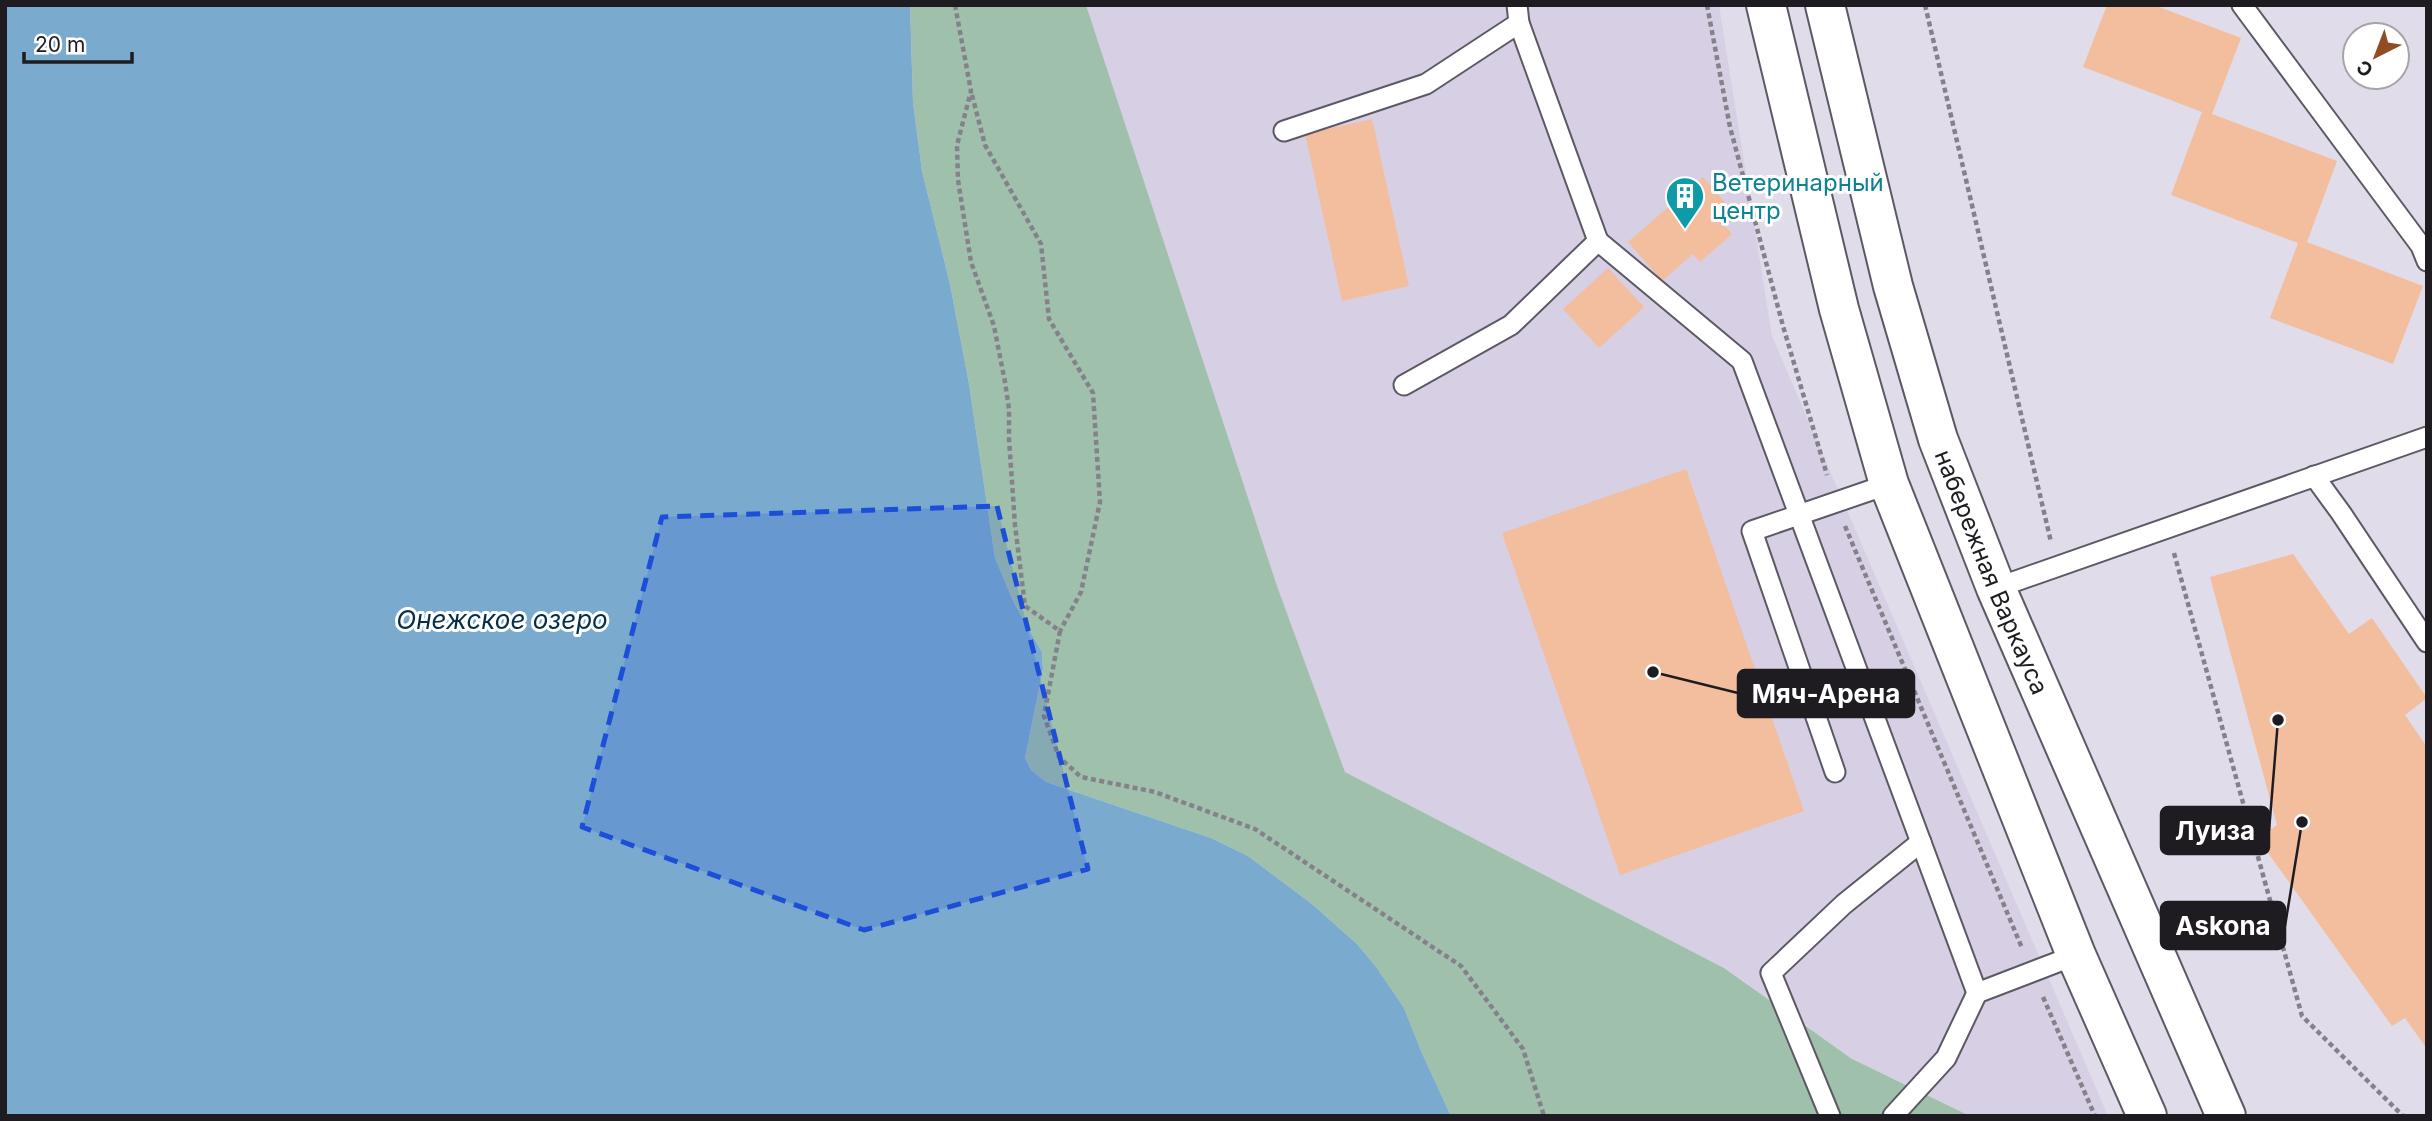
<svg xmlns="http://www.w3.org/2000/svg" width="2432" height="1121" viewBox="0 0 2432 1121" font-family="Inter,sans-serif">
	<rect width="100%" height="100%" fill="#e1dcea"/>
	<!-- built -->
	<path fill="#d7d0e4" d="M1086,5h633l53,331 336,780h-138l-118,-57 -128,-91 -379,-196 -68,-186z"/>
	<!-- green -->
	<path fill="#9fc1ab" d="M910,5h176l191,581 68,186 379,196 128,91 118,57h-519l-29,-63 -18,-45 -27,-40 -20,-24 -45,-40 -64,-48 -37,-18 -165,-56 -15,-12 -6,-12 18,-89 -1,-17 -28,-49 -19,-45 -26,-174 -19,-100 -28,-113 -9,-69z"/>
	<!-- water -->
	<path fill="#7aabcf" d="M5,5h905l3,97 9,69 28,113 19,100 26,174 19,45 28,49 1,17 -18,89 6,12 15,12 165,56 37,18 64,48 45,40 20,24 27,40 18,45 29,63h-1446z"/>
	<!-- building -->
	<g fill="#f2be9d">
		<path d="M2107,5h47l87,33 -29,76 125,47 -30,81 116,44 -30,78 -123,-46 28,-75 -127,-48 31,-83 -119,-45z"/>
		<path d="M1372,119l37,167 -67,15 -37,-167z"/>
		<path d="M1703,177l34,39 -12,10 7,8 -32,28 -7,-8 -31,27 -34,-39z"/>
		<path d="M1608,268l36,39 -45,41 -36,-39z"/>
		<path d="M1686,469l118,342 -184,64 -118,-342z"/>
		<path d="M2293,554l56,80 23,-16 55,80 -22,17 22,32v297l-2,2 -20,-28 -13,8 -134,-187 19,-14 -67,-248z"/>
	</g>
	<g fill="none" stroke-linecap="round" stroke-linejoin="round">
		<!-- lane casing -->
		<g stroke="#5d5964" stroke-width="23">
			<g id="lane">
				<path d="M2242,5l179,241 6,15"/>
				<path d="M1284,131l142,-47 93,-61"/>
				<path d="M1598,241l144,120 235,632"/>
				<path d="M1404,385l107,-60 87,-84 -79,-218 -2,-18"/>
				<path d="M2314,476l27,37 86,129"/>
				<path d="M1996,588l431,-151"/>
				<path d="M1835,772l-83,-241 137,-47"/>
				<path d="M1830,1116l-59,-143 73,-69 77,-62"/>
				<path d="M1893,1116l53,-58 31,-65 99,-38"/>
			</g>
		</g>
		<!-- secondary casing -->
		<g stroke="#5d5964" stroke-width="42">
			<g id="secondary">
				<path d="M1766,5l73,304 50,175 187,471 71,161"/>
				<path id="s1" d="M1825,5l68,281 45,153 58,149 230,528"/>
			</g>
		</g>
		<!-- path -->
		<g stroke="#85818b" stroke-width="4.5" stroke-dasharray="5 3.5" stroke-linecap="butt">
			<path d="M955,5l16,86 -14,54 1,35 13,82 23,64 11,56 4,27v30l6,86 10,81 35,25 -16,85 15,41 22,20 74,15 100,37 206,137 62,83 21,67"/>
			<path d="M1707,5l23,122 53,199 44,149"/>
			<path d="M1925,5l126,537"/>
			<path d="M972,95l13,50 56,99 8,75 44,74 7,109 -19,90 -21,39"/>
			<path d="M1845,526l177,422"/>
			<path d="M2174,553l128,463 101,100"/>
			<path d="M2043,997l52,119"/>
		</g>
		<!-- lane -->
		<use href="#lane" stroke="#fff" stroke-width="19"/>
		<!-- secondary -->
		<use href="#secondary" stroke="#fff" stroke-width="38"/>
	</g>
	<!-- marked area -->
	<path fill="#1d4ed8" fill-opacity="0.2" stroke="#1d4ed8" stroke-width="5" stroke-dasharray="14 9" stroke-linejoin="round" d="M997,506l91,363 -224,61 -282,-103 80,-310z"/>
	<!-- icons -->
	<defs>
		<g id="building-pin" transform="scale(2.0125)"><path d="M0 17L-7.5 6A9.5 9.5 0 1 1 7.5 6Z" fill="#0f9aa8" stroke="#fff"/><path d="M-4-6H4V6H1V3H-1V6H-4ZM-2.5-4.3h1.7v1.8h-1.7ZM.8-4.3h1.7v1.8H.8ZM-2.5-1h1.7V.8h-1.7ZM.8-1h1.7V.8H.8Z" fill="#fff"/></g>
	</defs>
	<g fill-rule="evenodd">
		<use href="#building-pin" x="1685" y="196"/>
	</g>
	<g text-anchor="middle" dominant-baseline="central" stroke-width="6" stroke-linejoin="round" paint-order="stroke">
		<!-- culture labels -->
		<g font-size="24" fill="#0d838f" stroke="#fff" text-anchor="start">
			<text x="1712" y="182">Ветеринарный<tspan x="1712" dy="28">центр</tspan></text>
		</g>
		<!-- street labels -->
		<g font-size="24" fill="#1e1c21" stroke="#fff">
			<text stroke="none"><textPath href="#s1" startOffset="592">набережная Варкауса</textPath></text>
		</g>
		<!-- water labels -->
		<g font-size="26" font-style="italic" fill="#063049" stroke="#fff">
			<text x="502" y="619">Онежское озеро</text>
		</g>
	</g>
	<!-- callouts -->
	<path fill="none" stroke="#1e1c21" stroke-width="2.5" d="M1653 672L1738 693M2278 720L2269 831M2302 822L2285 926"/>
	<g fill="#1e1c21" stroke="#fff" stroke-width="2.5">
		<circle cx="1653" cy="672" r="7"/>
		<circle cx="2278" cy="720" r="7"/>
		<circle cx="2302" cy="822" r="7"/>
	</g>
	<g fill="#1e1c21" stroke="#1e1c21" stroke-width="2.5">
		<rect x="1738" y="670" width="176" height="47" rx="7"/>
		<rect x="2161" y="807" width="108" height="47" rx="7"/>
		<rect x="2161" y="902" width="124" height="47" rx="7"/>
	</g>
	<g font-size="26" text-anchor="middle" font-weight="bold" fill="#fff">
		<text x="1826" y="703">Мяч-Арена</text>
		<text x="2215" y="840">Луиза</text>
		<text x="2223" y="935">Askona</text>
	</g>
	<!-- border -->
	<rect width="2432" height="1121" fill="none" stroke="#1e1c21" stroke-width="14"/>
	<!-- north arrow -->
	<g transform="translate(2376 56) rotate(222)"><circle r="33" fill="#ffffff" stroke="#a5a4a6" stroke-width="2"/>
	<path d="M0-5L12 26L0 18L-12 26Z" fill="#924c24"/>
	<text y="-10" font-size="19" font-weight="bold" text-anchor="middle" fill="#1e1c21">С</text>
	</g>
	<!-- scale -->
	<path d="M24 52v10h108v-10" fill="none" stroke="#1e1c21" stroke-width="3.5"/>
	<text x="35" y="52" font-size="21" fill="#1e1c21" stroke="#ffffff" stroke-width="5" paint-order="stroke">20 m</text>
</svg>
